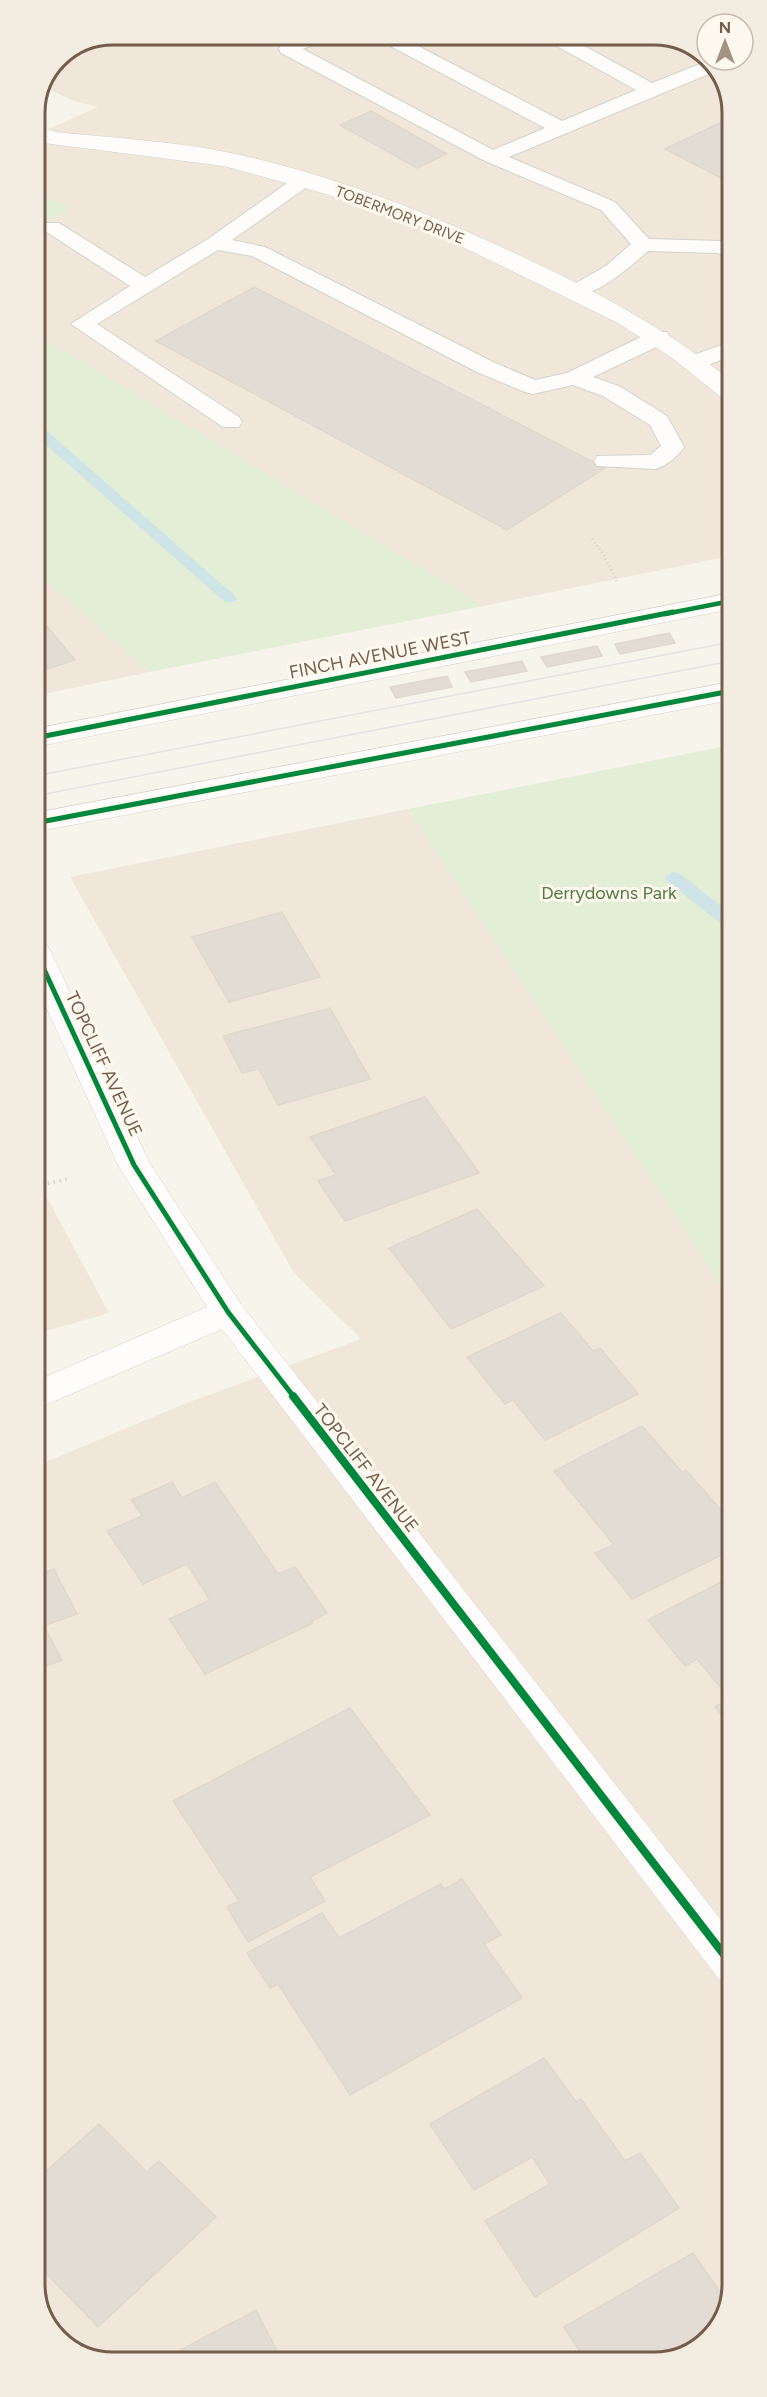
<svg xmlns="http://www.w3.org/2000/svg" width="767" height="2397" viewBox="0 0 767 2397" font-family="Figtree,sans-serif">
	<rect width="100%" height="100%" fill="#f7f4ec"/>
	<!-- residential -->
	<g fill="#f0e7da">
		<path d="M113,35h547l46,19 1,6 23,33v463l-246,50 -449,-273v-198l63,-28 -24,-6 -30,-14 14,-30z"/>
		<path d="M35,571l114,101 -114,24z"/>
		<path d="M408,809l323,492 1,984 -16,47 -42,28 -567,2 -46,-19 -24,-39 -1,-838 148,-62 177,-65 -67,-66 -224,-396z"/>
		<path d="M36,1177l73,136 -73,21z"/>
	</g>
	<!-- green -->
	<g fill="#e3eed7">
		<path d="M35,191l32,15 -1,7 -31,13z"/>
		<path d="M35,333l449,273 -335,66 -114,-101z"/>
		<path d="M731,745v556l-323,-492z"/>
	</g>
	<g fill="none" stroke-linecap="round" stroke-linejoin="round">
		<!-- stream -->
		<g fill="#cee4e7" fill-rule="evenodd">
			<path d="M35,424l5,1 195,171 2,3 -2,3h-10l-190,-167z"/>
			<path d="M673,872l6,1 52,41v15l-6,-2 -58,-46 -2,-4z"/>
		</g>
	</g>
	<!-- building -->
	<g fill="#e3dcd4" stroke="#e0d7ce" stroke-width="1.5">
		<path d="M371,111l76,43 -30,14 -77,-43z"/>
		<path d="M730,118v65l-65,-34z"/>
		<path d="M254,287l351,181 -98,62 -351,-189z"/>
		<path d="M35,612l40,48 -40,13z"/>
		<path d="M669,633l6,10 -55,11 -5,-10z"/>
		<path d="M597,646l5,10 -55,11 -6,-10z"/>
		<path d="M522,661l5,10 -56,11 -6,-10z"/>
		<path d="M447,676l5,11 -56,11 -6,-11z"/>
		<path d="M282,912l38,65 -91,25 -37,-65z"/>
		<path d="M330,1008l40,71 -92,26 -19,-36 -17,4 -19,-37z"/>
		<path d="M425,1097l54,76 -134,48 -27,-40 18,-6 -26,-38z"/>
		<path d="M477,1209l67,77 -93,43 -62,-81z"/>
		<path d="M561,1313l32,38 7,-3 38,46 -93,46 -32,-40 -8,4 -38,-47z"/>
		<path d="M642,1426l40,46 4,-2 46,53v27l-100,49 -37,-46 19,-8 -60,-74z"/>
		<path d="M172,1482l10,16 33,-16 63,92 17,-7 32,46 -16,8 2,2 -108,51 -36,-55 41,-19 -23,-36 -44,20 -36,-53 35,-15 -11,-16z"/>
		<path d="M54,1569l23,45 -33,12 18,34 -26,10v-94z"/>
		<path d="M732,1576v151l-17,-20 15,-8 -33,-40 -12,7 -37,-46z"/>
		<path d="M350,1708l80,107 -120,62 15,24 -77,41 -21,-35 12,-6 -66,-100z"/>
		<path d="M462,1879l39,56 -17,9 38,54 -172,97 -72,-111 -8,4 -23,-35 75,-40 17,25 102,-54 3,5z"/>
		<path d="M544,2058l32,44 5,-3 44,62 15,-8 39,55 -144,89 -50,-76 65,-37 -18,-27 -58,33 -44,-66z"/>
		<path d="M99,2124l48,48 12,-11 57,56 -118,110 -52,-54 -9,9v-103z"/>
		<path d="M693,2253l34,49 -11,30 -42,28h-89l-21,-33z"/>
		<path d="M256,2310l27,52h-124l18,-10z"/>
	</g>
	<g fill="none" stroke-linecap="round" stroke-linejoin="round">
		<!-- service casing -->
		<g stroke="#d6d1ca" stroke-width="2">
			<g id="service">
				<path d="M305,35h24l-2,4 -24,10 190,101 52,-22 -168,-89 -2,-4h22l165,86 74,-31 -92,-51 -2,-4h22l88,48 58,-23 6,11 -207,86 106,45 34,37 73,2 8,2v15l-13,-5 -69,-2c-17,15 -56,50 -79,44l-3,-4 3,-4 37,-21 25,-22 -30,-34 -116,-49 -204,-108 -2,-4 2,-4z"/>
				<path d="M304,174l7,2 3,4 -3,4 -79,56 33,7 228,115 42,18 32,-7 84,-41h16l3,5 -3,5 -74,35 26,9 48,30 17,31c-7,10 -18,19 -29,22l-58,-3 -3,-5 3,-5 53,-1 11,-9 -11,-21 -47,-29 -30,-11 -40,9 -8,-2 -48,-20 -225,-116 -34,-6 -121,74 142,93 3,5 -3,5h-16l-152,-103 59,-38 -85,-55 -3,-4 3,-4h14l86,54 63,-38 89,-63z"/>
				<path d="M730,342v14l-29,12h-16l-3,-5 3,-5z"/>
			</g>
		</g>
		<!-- minor casing -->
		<g stroke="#d6d1ca" stroke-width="1">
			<g id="minor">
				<path d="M35,125l21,7c56,6 115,9 170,20 102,21 201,60 295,104 76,36 143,71 209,124v19l-9,-2 -50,-40 -53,-34 -196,-96 -96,-33 -102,-28 -180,-23 -9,-3z"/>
				<path d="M36,942l11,3 4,7 98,210 91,141 492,631v49l-14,-5 -496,-649 -186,80v-28l171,-74 -89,-142 -82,-180z"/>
			</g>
		</g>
		<!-- secondary casing -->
		<g stroke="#d7d1ca" stroke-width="1">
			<g id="secondary">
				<path d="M731,593v16l-696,138v-18z"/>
				<path d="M731,682v18l-696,132v-19z"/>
			</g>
		</g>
		<!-- path-far1 -->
		<path stroke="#dad4cf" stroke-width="3" stroke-dasharray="1 3" stroke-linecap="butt" d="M592,539l13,18 12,25"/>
		<!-- path -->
		<path stroke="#dad4cf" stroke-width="4" stroke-dasharray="1.5 4.5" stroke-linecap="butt" d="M36,1186l32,-7"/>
		<!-- service -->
		<use href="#service" fill="#fefdfc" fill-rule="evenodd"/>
		<!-- minor -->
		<use href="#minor" fill="#fefdfc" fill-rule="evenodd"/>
		<!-- secondary -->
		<use href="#secondary" fill="#fefdfc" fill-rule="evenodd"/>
		<!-- tram -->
		<g stroke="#e5e2e5" stroke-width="1.5">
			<path d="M35,776l696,-134"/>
			<path d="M35,796l696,-135"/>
		</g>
		<!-- cycleway-far2 casing -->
		<g stroke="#fef9ee" stroke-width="8">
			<path id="cycleway-far2" d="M665,614l66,-13"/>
		</g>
		<!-- cycleway-far1 casing -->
		<g stroke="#fef9ee" stroke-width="9">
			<g id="cycleway-far1">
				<path d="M35,738l638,-126"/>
				<path d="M35,823l696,-132"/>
				<path d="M36,952l98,213 94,147 66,85"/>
			</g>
		</g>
		<!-- cycleway casing -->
		<g stroke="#fef9ee" stroke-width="11">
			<path id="cycleway" d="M293,1396l439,569"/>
		</g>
		<!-- cycleway-far2 -->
		<use href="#cycleway-far2" stroke="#00873e" stroke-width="4.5"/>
		<!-- cycleway-far1 -->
		<use href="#cycleway-far1" stroke="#00873e" stroke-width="5"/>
		<!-- cycleway -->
		<use href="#cycleway" stroke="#00873e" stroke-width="8"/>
	</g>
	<g text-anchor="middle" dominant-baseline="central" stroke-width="6" stroke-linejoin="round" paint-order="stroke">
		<!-- far-street labels -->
		<g font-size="15" fill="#755d4c" stroke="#fef9ee">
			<text transform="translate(400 215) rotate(21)">TOBERMORY DRIVE</text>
		</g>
		<!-- street labels -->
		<g font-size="18" fill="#755d4c" stroke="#fef9ee">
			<text transform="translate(380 655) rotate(-11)">FINCH AVENUE WEST</text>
			<text transform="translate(104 1064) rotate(65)">TOPCLIFF AVENUE</text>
			<text transform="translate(366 1468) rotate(52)">TOPCLIFF AVENUE</text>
		</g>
		<!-- park labels -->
		<g font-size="18" fill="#527a44" stroke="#fef9ee">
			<text x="609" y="893">Derrydowns Park</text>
		</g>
	</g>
	<!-- crop -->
	<path d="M0 0H767V2397H0ZM113 45H654A68 68 0 0 1 722 113V2284A68 68 0 0 1 654 2352H113A68 68 0 0 1 45 2284V113A68 68 0 0 1 113 45Z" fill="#f3ede1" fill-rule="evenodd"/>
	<path fill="none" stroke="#755d4c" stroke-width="3" d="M113 45H654A68 68 0 0 1 722 113V2284A68 68 0 0 1 654 2352H113A68 68 0 0 1 45 2284V113A68 68 0 0 1 113 45Z"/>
	<!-- north arrow -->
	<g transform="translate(725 42)"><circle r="28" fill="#fef9ee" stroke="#c7bbad" stroke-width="1.5"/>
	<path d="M0-4.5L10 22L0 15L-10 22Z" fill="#a29284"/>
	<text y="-9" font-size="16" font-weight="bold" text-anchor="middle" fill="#755d4c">N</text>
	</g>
</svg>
